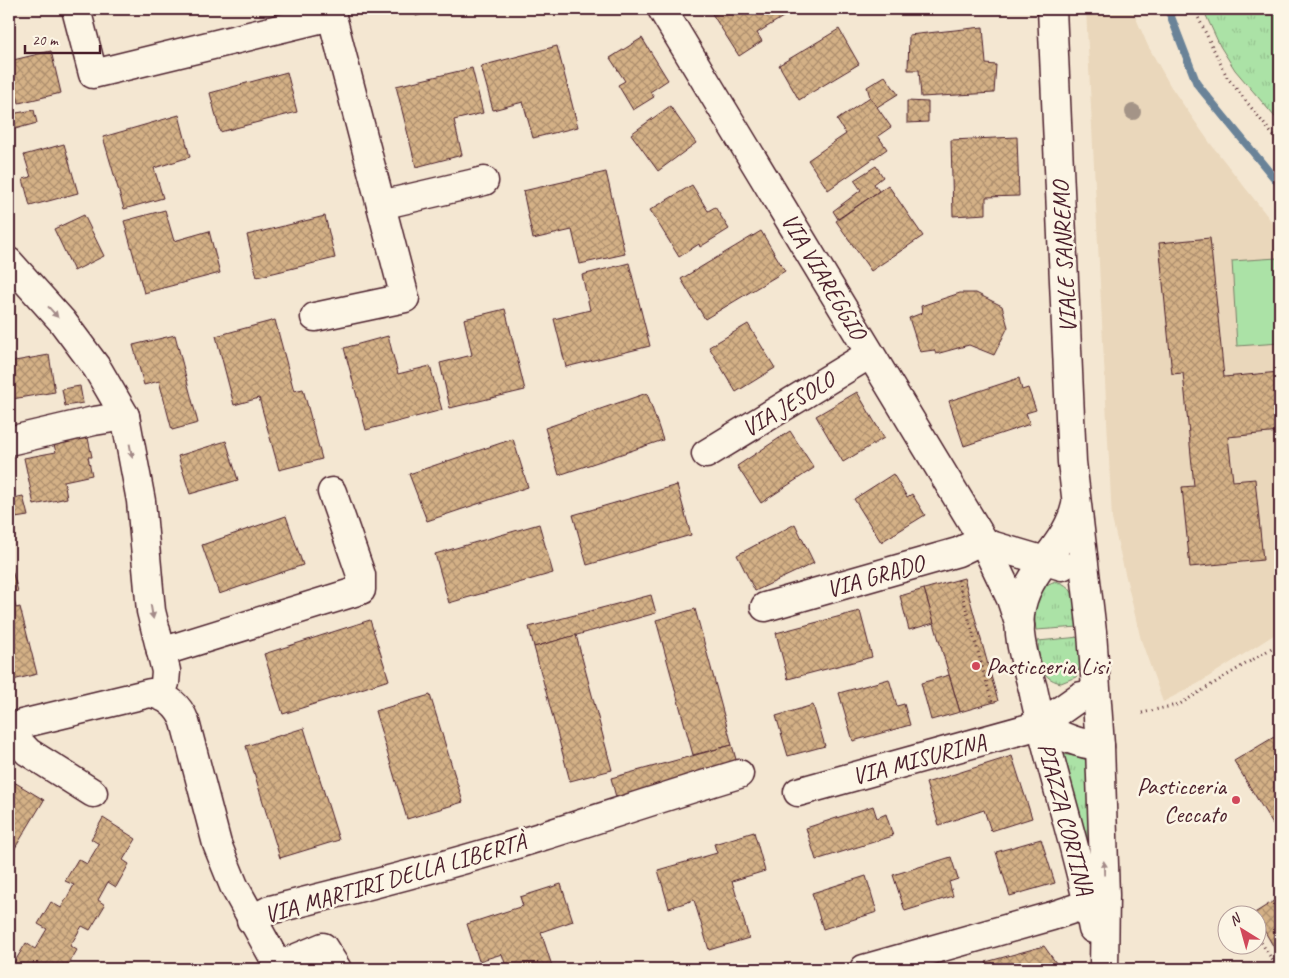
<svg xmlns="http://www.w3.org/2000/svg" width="1289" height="978" viewBox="0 0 1289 978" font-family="Caveat,sans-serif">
	<defs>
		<pattern id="grass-tufts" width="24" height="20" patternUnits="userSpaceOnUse" patternTransform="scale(1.25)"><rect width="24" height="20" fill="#abe2a6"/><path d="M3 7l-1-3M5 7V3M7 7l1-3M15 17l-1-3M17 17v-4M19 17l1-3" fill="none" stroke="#95c18f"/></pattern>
		<pattern id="building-cross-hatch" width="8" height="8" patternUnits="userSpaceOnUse" patternTransform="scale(1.25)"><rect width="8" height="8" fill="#d4b186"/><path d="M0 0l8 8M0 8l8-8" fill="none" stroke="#ae8f6e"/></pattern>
	</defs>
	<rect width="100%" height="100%" fill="#f4e7d2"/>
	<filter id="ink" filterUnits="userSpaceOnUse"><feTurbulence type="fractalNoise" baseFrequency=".02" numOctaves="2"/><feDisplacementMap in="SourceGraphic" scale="10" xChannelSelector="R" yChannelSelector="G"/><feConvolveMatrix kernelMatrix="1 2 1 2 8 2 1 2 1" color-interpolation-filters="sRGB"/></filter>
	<g filter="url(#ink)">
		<!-- built -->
		<path fill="#ead7bb" d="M1086,9h46l16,37 23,41 39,56 70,89v399l-81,52 -36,19 -22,-62 -29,-121z"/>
		<!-- grass -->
		<g fill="url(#grass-tufts)" stroke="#7a8068">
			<path d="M1203,9h77v114l-45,-53 -15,-24z"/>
			<path d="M1055,581c23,5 21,26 24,46l-43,3 -3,-27 7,-15z"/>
			<path d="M1080,637l2,24 -6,16 -15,6c-23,-5 -22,-23 -23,-42z"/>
			<path d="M1061,754l27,4 5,96 -4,4z"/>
		</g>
		<!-- green -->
		<path fill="#abe2a6" stroke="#7a8068" d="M1277,258l3,85 -43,3 -5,-85z"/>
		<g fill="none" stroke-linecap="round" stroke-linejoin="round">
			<!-- stream -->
			<path stroke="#6a8398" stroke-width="8" d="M1168,9l29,75 83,101"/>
		</g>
		<!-- building -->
		<g fill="url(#building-cross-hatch)" stroke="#4a1f2b">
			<path d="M414,9h26l-24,7z"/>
			<path d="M709,9h87l-39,24 5,8 -23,15z"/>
			<path d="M983,27l3,37 10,1 -2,28 -73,4 -2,-27h-11l1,-35z"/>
			<path d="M839,29l20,35 -60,36 -20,-35z"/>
			<path d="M642,38l26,42 -18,12 4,5 -21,13 -15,-25 7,-4 -15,-23z"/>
			<path d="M557,46l21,81 -45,11 -10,-36 -30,8 -12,-44z"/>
			<path d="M51,51l10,42 -42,10 -10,-42z"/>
			<path d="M472,68l11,45 -29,7 8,35 -46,12 -20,-81z"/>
			<path d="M287,72l10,40 -77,20 -10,-39z"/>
			<path d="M885,76l13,18 -21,13 -7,-10 -3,-10z"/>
			<path d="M870,97l21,30 -13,9 9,13 -59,41 -20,-30 38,-26 -9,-14z"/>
			<path d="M907,101l21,1v20l-21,1z"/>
			<path d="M670,106l26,37 -38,28 -27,-37z"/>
			<path d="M34,110l3,13 -22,6 -4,-15z"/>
			<path d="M179,115l11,42 -36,11 9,30 -39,11 -21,-72z"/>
			<path d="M1017,137l2,59 -33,1v17l-33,2 -2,-76z"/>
			<path d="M64,144l14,49 -48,13 -7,-27 8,-2 -7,-22z"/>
			<path d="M876,166l7,11 -9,7 5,7 -41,28 -5,-8 28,-21 -7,-10z"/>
			<path d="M606,172l19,82 -45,10 -8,-34 -39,9 -10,-48z"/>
			<path d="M692,185l16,26 7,-4 14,22 -29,18 -1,-3 -20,13 -29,-47z"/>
			<path d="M888,185l35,51 -52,35 -35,-50z"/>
			<path d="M165,210l9,31 35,-10 11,42 -76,20 -20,-72z"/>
			<path d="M84,215l20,41 -30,15 -20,-42z"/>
			<path d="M325,216l10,42 -78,19 -10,-42z"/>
			<path d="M761,231l24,40 -80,48 -24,-40z"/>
			<path d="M1210,238l14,139 56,-5v60l-52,5 5,44 22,-2 8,81 -73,7 -8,-80 12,-1 -11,-113 -11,1 -13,-131z"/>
			<path d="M629,263l21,83 -84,21 -12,-48 36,-9 -8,-35z"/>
			<path d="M960,293h16l26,13 6,21 -14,28 -25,-10 -33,9 -2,-4 -14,2 -11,-34 13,-5 -1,-7z"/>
			<path d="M505,309l20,81 -75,18 -10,-45 32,-8 -8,-36z"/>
			<path d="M275,320l19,71 9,-2 19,70 -43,11 -20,-72 -25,7 -18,-69z"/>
			<path d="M748,324l27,44 -39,24 -27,-45z"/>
			<path d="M175,335l23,88 -26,7 -13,-49 -15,4 -11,-40z"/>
			<path d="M388,336l10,38 32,-8 12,44 -76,20 -22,-82z"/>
			<path d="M49,355l6,37 -43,7 -3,-37z"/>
			<path d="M1019,378l3,12 6,-2 8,22 -10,3 4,11 -66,22 -15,-45z"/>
			<path d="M80,386l3,17 -18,3 -3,-17z"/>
			<path d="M857,392l27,46 -41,24 -27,-46z"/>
			<path d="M647,393l16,47 -104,35 -14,-47z"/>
			<path d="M790,431l24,37 -53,35 -24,-37z"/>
			<path d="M88,438l4,19h-4l4,18 -28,6 3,17 -33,7 -10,-47 32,-6 -2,-7z"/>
			<path d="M513,439l15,48 -101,34 -18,-47z"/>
			<path d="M226,441l12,39 -48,14 -12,-38z"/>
			<path d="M893,474l14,23 5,-3 13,21 -44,27 -27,-43z"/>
			<path d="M677,485l14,50 -104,30 -14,-50z"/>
			<path d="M23,496l5,20 -19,3v-20z"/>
			<path d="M286,516l17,49 -84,29 -17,-49z"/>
			<path d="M539,524l14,49 -104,30 -14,-49z"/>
			<path d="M795,524l19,39 -59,28 -18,-36z"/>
			<path d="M9,560l9,31 -6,2 4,15 4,-1 17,67 -28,7z"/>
			<path d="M964,578l34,123 -38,11 -36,-123z"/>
			<path d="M924,589l10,34 -25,7 -9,-34z"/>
			<path d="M651,595l5,18 -122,34 -5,-20z"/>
			<path d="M695,609l37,136 -39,10 -37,-135z"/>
			<path d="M860,611l12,46 -84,22 -12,-46z"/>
			<path d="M370,620l19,60 -106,34 -19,-60z"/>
			<path d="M576,635l36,135 -42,11 -36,-134z"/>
			<path d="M949,675l11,37 -29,8 -10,-37z"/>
			<path d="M889,679l8,27 7,-2 6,21 -57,16 -14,-48z"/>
			<path d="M430,695l33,107 -56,17 -32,-108z"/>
			<path d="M813,705l12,41 -37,10 -12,-40z"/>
			<path d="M304,728l35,112 -59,18 -34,-112z"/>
			<path d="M1274,737l6,11v88l-46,-75z"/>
			<path d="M732,745l5,18 -121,34 -5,-19z"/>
			<path d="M1012,756l20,62 -41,13 -7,-21 -45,15 -13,-42z"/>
			<path d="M9,779l35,21 -35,58z"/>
			<path d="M873,806l4,12 9,-4 7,22 -77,24 -10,-32z"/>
			<path d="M103,818l33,21 -13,21 6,4 -13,23 -8,-5 -10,18 7,5 -15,25 -8,-4 -12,20 7,4 -11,19 -9,-4 -2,4h-37l-6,-3 14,-23 9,6 12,-20 -9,-5 13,-22 10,6 13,-23 -9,-4 13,-22 9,5 12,-20 -8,-5z"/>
			<path d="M754,832l11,39 -33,10 17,57 -40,12 -15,-50 -25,8 -11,-38 59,-17 -3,-9z"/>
			<path d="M1041,839l14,44 -45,13 -14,-44z"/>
			<path d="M951,857l7,22 -9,3 4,14 -48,15 -12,-36z"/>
			<path d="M866,876l11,36 -54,17 -11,-36z"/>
			<path d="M561,884l12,37 -32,11 12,37h-46l-5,-15 -23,7 -12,-37 56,-18 -3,-9z"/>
			<path d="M1280,897v61l-24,-42 -3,-2z"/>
			<path d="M1044,946l12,17v6h-67l-3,-7z"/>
		</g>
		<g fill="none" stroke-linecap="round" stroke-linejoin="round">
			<!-- minor casing -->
			<g stroke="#4a1f2b" stroke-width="31">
				<g id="minor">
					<path d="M76,9l17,65 239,-58"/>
					<path d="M662,9l321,531 28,59 9,27"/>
					<path d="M1052,9l20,453 20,170 8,114 5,149 -1,74"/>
					<path d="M381,205l103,-24"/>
					<path d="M9,262l53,59 35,47 28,48 16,85 10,110 15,60 -1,12 -6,11"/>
					<path d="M315,317l90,-19 -75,-289"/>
					<path d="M9,441l85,-20 31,-5"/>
					<path d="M706,454l164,-100"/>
					<path d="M1076,505c-9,42 -52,66 -56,110 -3,23 7,52 13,74 17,81 45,159 60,240"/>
					<path d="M984,543l78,23"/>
					<path d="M765,607l193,-55 25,-12"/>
					<path d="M161,652l200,-62v-15l-29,-83"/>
					<path d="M1040,725c20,11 38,19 60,21"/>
					<path d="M9,727l141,-34c17,3 29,13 35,29l32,122 17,42 46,83"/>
					<path d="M9,732l19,20 65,41"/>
					<path d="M798,792l242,-67 41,-29"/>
					<path d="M251,920l19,-10c90,-22 181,-45 270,-73 67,-21 132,-43 199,-63"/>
					<path d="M277,966l46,-19 14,22"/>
					<path d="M864,969l188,-53 36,-12 16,-8"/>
				</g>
			</g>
			<!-- path -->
			<g stroke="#4a1f2b" stroke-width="3" stroke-dasharray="1 4" stroke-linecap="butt">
				<path d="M1194,9l33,68 53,67"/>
				<path d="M958,580l34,122"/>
				<path d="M1142,713l38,-9 100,-61"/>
				<path d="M1241,912l3,4"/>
				<path d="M1256,934l22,35"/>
			</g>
			<!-- minor -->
			<use href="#minor" stroke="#fcf5e5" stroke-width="28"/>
		</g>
		<!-- trees -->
		<circle fill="#a49487" cx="1133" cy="112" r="8"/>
		<!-- one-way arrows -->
		<defs><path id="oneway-solid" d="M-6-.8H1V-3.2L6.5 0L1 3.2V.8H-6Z" transform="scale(1.25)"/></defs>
		<g fill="#a38a88">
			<use href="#oneway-solid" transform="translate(53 312) rotate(48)"/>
			<use href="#oneway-solid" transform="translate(131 451) rotate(79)"/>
			<use href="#oneway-solid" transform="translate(152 612) rotate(80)"/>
			<use href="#oneway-solid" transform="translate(1104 868) rotate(-92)"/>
		</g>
	</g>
	<!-- markers -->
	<g fill="#d1495b" stroke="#fcf5e5" stroke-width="2">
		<circle cx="976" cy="666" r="5"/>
		<circle cx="1236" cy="800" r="5"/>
	</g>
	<g text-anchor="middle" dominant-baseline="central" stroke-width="5" stroke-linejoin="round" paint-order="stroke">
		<!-- street labels -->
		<g font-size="24" fill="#4a1f2b" stroke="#fcf5e5">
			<text transform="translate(1064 257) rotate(-93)">VIALE SANREMO</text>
			<text transform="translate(824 276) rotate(59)">VIA VIAREGGIO</text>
			<text transform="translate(788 404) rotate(-31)">VIA JESOLO</text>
			<text transform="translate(875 576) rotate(-16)">VIA GRADO</text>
			<text transform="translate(919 759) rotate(-15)">VIA MISURINA</text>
			<text transform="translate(1066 819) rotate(75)">PIAZZA CORTINA</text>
			<text transform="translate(395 878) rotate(-16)">VIA MARTIRI DELLA LIBERTÀ</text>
		</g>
		<!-- poi labels -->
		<g font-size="24" fill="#4a1f2b" stroke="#fcf5e5" text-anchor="start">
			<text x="986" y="666">Pasticceria Lisi</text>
			<text x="1226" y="786" text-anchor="end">Pasticceria<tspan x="1226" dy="28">Ceccato</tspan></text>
		</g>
	</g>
	<!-- margin -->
	<rect width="1289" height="978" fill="none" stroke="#fcf5e5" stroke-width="30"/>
	<rect x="15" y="15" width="1259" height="948" fill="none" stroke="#4a1f2b" stroke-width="2" filter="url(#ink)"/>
	<!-- north arrow -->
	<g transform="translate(1242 930) rotate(323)"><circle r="24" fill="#fcf5e5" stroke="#b59f9b"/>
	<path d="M0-4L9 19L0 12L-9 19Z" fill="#d1495b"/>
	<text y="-8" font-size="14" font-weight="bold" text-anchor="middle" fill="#4a1f2b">N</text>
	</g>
	<!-- scale -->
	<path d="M25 45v8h75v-8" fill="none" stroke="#4a1f2b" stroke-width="2.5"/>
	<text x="32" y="45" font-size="15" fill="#4a1f2b" stroke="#fcf5e5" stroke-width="4" paint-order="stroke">20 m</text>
</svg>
